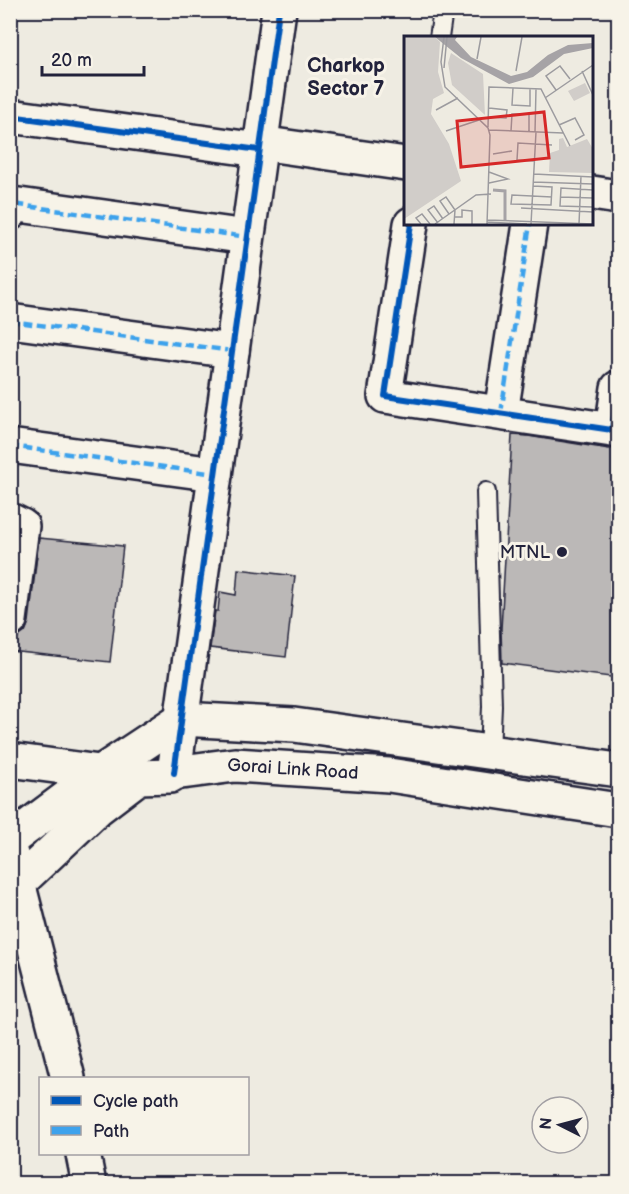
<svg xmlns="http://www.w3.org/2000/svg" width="629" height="1194" viewBox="0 0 629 1194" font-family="'Balsamiq Sans',sans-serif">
	<rect width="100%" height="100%" fill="#eeebe1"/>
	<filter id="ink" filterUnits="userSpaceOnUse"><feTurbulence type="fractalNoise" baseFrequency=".0167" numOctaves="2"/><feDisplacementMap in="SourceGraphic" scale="12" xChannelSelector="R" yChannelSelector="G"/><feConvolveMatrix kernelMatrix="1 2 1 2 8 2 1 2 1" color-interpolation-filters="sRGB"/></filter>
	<g filter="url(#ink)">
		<!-- building -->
		<g fill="#bbb8b7" stroke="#22223b" stroke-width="1.5">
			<path d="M512,435l16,1 81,13 9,-1v230l-116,-15 -1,-34z"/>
			<path d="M39,538l84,8 -13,116 -100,-11v-13l8,-1 7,-5 4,-10z"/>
			<path d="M238,569l57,7 -9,81 -76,-9 5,-37h3l2,-19 16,3z"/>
		</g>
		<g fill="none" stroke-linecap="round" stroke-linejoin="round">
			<!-- lane casing -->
			<g stroke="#22223b" stroke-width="22">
				<g id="lane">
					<path d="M439,38l4,-28"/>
					<path d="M486,492l6,214 -2,46"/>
				</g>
			</g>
			<!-- street casing -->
			<g stroke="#22223b" stroke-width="38">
				<g id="street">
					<path d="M10,116l249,34"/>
					<path d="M260,143l146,21"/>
					<path d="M592,193l26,4"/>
					<path d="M10,213l2,-9 235,33"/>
					<path d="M411,224l-26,172 227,34 6,-42"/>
					<path d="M10,321l222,30"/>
					<path d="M501,413l29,-189"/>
					<path d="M10,446l205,28"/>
					<path d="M10,520l12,6 -12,94"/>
					<path d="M10,760l112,15"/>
					<path d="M174,773l105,-763"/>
					<path d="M10,851l58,227"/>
					<path d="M83,1154l6,30"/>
				</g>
			</g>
			<!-- secondary casing -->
			<g stroke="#22223b" stroke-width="38">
				<g id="secondary">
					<path d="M10,840l91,-68 80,-53 113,6 324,45"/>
					<path id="s1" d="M10,891l87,-82 42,-32 31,-1 4,-3 61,-8 154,10 229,35"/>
				</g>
			</g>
			<!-- lane -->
			<use href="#lane" stroke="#f7f3e8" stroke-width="18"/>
			<!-- street -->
			<use href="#street" stroke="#f7f3e8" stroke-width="33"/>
			<!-- secondary -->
			<use href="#secondary" stroke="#f7f3e8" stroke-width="33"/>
			<!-- quiet -->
			<g stroke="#3ea2ec" stroke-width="4.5" stroke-dasharray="9 4.5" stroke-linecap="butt">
				<path d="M10,213l2,-9 235,33"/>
				<path d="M10,321l222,30"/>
				<path d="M501,413l29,-189"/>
				<path d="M10,446l205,28"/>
			</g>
			<!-- cycleway casing -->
			<g stroke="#f7f3e8" stroke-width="10">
				<g id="cycleway">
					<path d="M10,116l249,34"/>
					<path d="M411,224l-26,172 227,34 6,-42"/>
					<path d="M174,773l105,-763"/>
				</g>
			</g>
			<!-- cycleway -->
			<use href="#cycleway" stroke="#0057b8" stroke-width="6"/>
		</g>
	</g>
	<!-- markers -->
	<circle fill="#22223b" stroke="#f7f3e8" stroke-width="2" cx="562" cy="552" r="6"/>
	<g text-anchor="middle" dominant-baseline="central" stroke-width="6" stroke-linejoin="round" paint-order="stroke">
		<!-- poi labels -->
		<g font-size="18" fill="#22223b" stroke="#f7f3e8" text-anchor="end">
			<text x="550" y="552">MTNL</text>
		</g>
		<!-- street labels -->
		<g font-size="18" fill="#22223b" stroke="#f7f3e8">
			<text stroke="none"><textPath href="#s1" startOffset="328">Gorai Link Road</textPath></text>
		</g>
		<!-- neighbourhood labels -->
		<g font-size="20" font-weight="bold" fill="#22223b" stroke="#f7f3e8">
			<text x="346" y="66">Charkop<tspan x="346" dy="23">Sector 7</tspan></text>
		</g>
	</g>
	<!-- overview -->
	<g transform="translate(404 36)">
		<rect width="189" height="189" fill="#eeebe1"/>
		<path d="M0,1h31l5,5 -2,30 6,21 -11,6 -2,15 18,30 12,37 -57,38zM47,17l32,21 2,41 -33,-30 -4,-22z" fill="#d1cdc9"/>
		<path d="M181,47l5,10 -16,8 -6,-10zM159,102l4,9 20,-8 6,10v24l-44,-1 1,-19 9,-3v-11z" fill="#d1cdc9"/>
		<path d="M31,1h22l-2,3 16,17 40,19 16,-4 21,-17 20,-10 25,-2v5l-29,6 -31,23 -24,7 -48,-26z" fill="#a6a3a6"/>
		<path fill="none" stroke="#a6a3a6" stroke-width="3" d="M89,154l12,1v29"/>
		<path fill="none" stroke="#9c9b9f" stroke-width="1.5" d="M40,1l-3,25 4,25 43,41 2,7 -3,89M73,23l4,-22M40,32l3,-31M112,35l6,-34M178,35l11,24M109,52l-1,17 18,1v-17M152,54l-10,-14 14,-10 10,13M141,62l48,-33M32,74l22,-12M84,81l18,1 1,-8 -18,-2M155,89l16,-7 9,17 -9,5M84,91l1,-40 52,2 29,57M85,94l74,3M42,95l36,-12M107,95l1,-17h17v18M131,96l1,-43M89,118l19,-3M130,125l-17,-1 1,-17 34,2M130,138l59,3M129,146l60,2M85,147l19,-4 -19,-7M129,150l19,1 -1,18 -40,-1 1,-9 40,2M189,154l-32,-2 -1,18 33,1M156,161l33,1M117,172l72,4M45,178l-9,-13 6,-4 9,13 -1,14M50,181h8v-7l10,1v13M83,184l106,4M83,186l40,2M34,187l-10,-13 6,-4 9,13M17,188l-5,-6 6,-4 8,10M31,188l41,-29 15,-1M127,188l5,-92M175,188l2,-48"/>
		<path fill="#d62828" fill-opacity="0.15" stroke="#d62828" stroke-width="3" d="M140,76l5,46 -88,9 -4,-46z"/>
		<rect width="189" height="189" fill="none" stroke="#22223b" stroke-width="3"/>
	</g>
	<!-- margin -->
	<rect width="629" height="1194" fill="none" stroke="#f7f3e8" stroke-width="36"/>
	<rect x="18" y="18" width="593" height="1158" fill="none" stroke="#22223b" stroke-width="2" filter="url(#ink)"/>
	<!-- legend -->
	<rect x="39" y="1077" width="210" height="78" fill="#f7f3e8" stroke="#a29fa3" stroke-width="1.5"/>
	<rect x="51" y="1096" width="30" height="9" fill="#0057b8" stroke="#a29fa3" stroke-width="1.5"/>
	<text x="93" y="1107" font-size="18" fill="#22223b">Cycle path</text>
	<rect x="51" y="1126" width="30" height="9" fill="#3ea2ec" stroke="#a29fa3" stroke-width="1.5"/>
	<text x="93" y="1137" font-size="18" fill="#22223b">Path</text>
	<!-- north arrow -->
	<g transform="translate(560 1125) rotate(276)"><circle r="28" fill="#f7f3e8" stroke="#a29fa3" stroke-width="1.5"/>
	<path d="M0-4.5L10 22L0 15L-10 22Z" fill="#22223b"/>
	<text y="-9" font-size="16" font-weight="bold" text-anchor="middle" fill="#22223b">N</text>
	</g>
	<!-- scale -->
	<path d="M42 66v9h102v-9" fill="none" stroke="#22223b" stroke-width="3"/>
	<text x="51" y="66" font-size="18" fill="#22223b" stroke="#f7f3e8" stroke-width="4.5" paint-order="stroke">20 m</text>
</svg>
